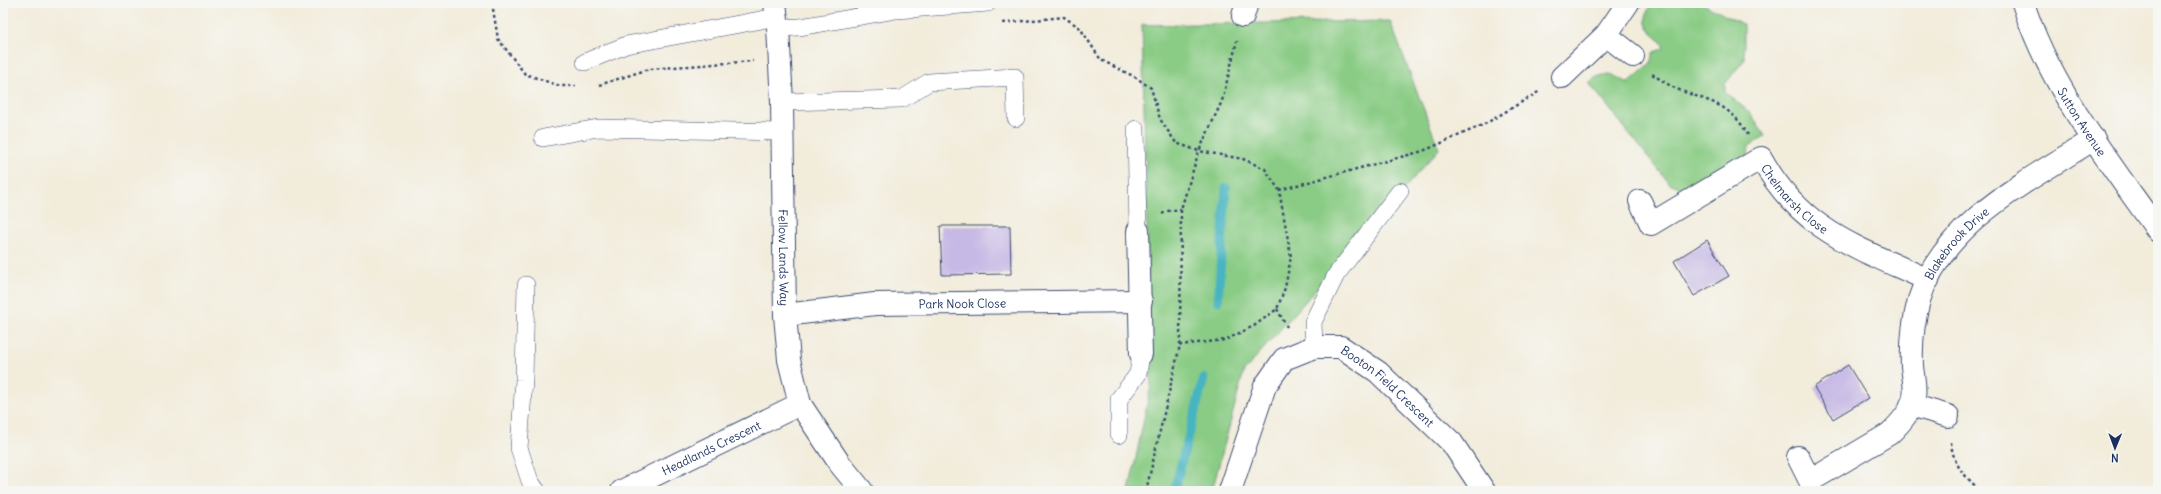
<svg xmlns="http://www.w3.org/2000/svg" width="2161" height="494" viewBox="0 0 2161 494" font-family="Delius,sans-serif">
	<rect width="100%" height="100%" fill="#f6f6f2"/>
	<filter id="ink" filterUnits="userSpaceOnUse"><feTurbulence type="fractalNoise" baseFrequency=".025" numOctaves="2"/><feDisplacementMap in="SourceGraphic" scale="8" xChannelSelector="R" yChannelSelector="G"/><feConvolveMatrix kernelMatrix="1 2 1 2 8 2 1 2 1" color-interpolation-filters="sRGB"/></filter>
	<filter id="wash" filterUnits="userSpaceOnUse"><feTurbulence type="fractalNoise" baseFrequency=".012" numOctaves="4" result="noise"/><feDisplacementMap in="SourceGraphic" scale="16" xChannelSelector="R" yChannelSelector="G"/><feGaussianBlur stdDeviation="0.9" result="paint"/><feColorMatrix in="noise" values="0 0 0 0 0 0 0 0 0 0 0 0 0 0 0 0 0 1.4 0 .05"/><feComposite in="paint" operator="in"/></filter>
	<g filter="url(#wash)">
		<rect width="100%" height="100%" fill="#f2ecdb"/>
		<!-- green -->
		<g fill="#8acc85" stroke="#527e72">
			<path d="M1651,3h50l43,22v35l-19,24v8l24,20 16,24 -16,10 -1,9 -51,31 -12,3 -16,-6 -80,-100c12,-13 26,-8 39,0l22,-19 3,-11 11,-5c-7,-20 -28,-14 -13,-45z"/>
			<path d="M1390,21l49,128 -195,222 -32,120h-83l22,-106 -9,-360z"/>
		</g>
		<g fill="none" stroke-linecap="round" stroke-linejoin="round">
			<!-- stream -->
			<g stroke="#46b4c1" stroke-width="9">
				<path d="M1218,301l8,-113"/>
				<path d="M1174,491l30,-113"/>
			</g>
		</g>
		<g id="blocks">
			<!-- building -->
			<g fill="#c7b9e5">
				<path d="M940,226h70l1,48 -69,1z"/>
				<path d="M1707,240l22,36 -35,20 -20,-35z"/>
				<path d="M1848,365l20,33 -35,21 -19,-32z"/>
			</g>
		</g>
	</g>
	<g filter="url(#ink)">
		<use href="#blocks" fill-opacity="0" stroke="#3b4b71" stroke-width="1"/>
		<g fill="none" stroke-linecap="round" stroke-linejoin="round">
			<!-- lane casing -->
			<g stroke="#3b4b71" stroke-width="18">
				<g id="lane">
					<path d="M778,28l22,-1 96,-17 92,-7"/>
					<path d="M585,62l41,-17 151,-28"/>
					<path d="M782,102l120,-3 27,-17 86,-5 1,41"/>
					<path d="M1136,129l2,102"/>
					<path d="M543,138l55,-10 185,4"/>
					<path d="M526,285l-2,95 -5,68 11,33 7,10"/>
					<path d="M1314,347l-1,-25 23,-47 64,-84"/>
					<path d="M1119,435v-36l19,-25 3,-20"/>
				</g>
			</g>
			<!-- street casing -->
			<g stroke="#3b4b71" stroke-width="24">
				<g id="street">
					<path id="s1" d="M775,3l3,25 4,74 3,213 4,45 11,44 40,60 22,27"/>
					<path d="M1243,16l4,-13"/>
					<path d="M1606,35l27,21"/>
					<path d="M1562,77l44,-42 22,-32"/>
					<path id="s2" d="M1640,201l11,23 110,-66c40,73 96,89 167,122"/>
					<path d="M1138,231l3,123"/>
					<path id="s3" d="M785,315l90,-11 266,-3"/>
					<path d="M1911,405l37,11"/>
					<path id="s4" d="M1798,457l12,24 79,-47c11,-10 22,-22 25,-37 2,-10 -1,-20 -2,-31 -1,-22 1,-44 7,-66 24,-78 111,-120 175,-161"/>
					<path id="s5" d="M622,491l178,-87"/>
					<path id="s6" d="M1230,491l35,-105 19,-27 30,-12h27l37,25 74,71 32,48"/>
				</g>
			</g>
			<!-- secondary casing -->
			<g stroke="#3b4b71" stroke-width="24">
				<g id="secondary">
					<path id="s7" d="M2023,3c26,83 85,157 135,228"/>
				</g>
			</g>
			<!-- path -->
			<g stroke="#3b4b71" stroke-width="2.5" stroke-dasharray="3 3" stroke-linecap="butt">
				<path d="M492,3l6,36 27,35 35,12h16"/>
				<path d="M1003,23l61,-6 16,11 21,32 34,17 16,11 9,31 16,24 23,8 44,8 22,10 14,21 12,67 -6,31 -8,21 -23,17 -29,14 -45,5"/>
				<path d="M1652,74c8,5 16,11 25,15 31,13 53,13 71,46"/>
				<path d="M599,85l50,-16 104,-8"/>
				<path d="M1279,190l144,-39 62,-27 55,-33"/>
				<path d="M1162,214l6,-3 13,-2"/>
				<path d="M1277,309l10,18"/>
				<path d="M1951,442c2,24 13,32 29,49"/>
				<path d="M1146,491l34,-146 1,-136 18,-58 23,-50 15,-60"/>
			</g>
			<!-- lane -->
			<use href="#lane" stroke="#fff" stroke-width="17"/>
			<!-- street -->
			<use href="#street" stroke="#fff" stroke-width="22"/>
			<!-- secondary -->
			<use href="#secondary" stroke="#fff" stroke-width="22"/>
		</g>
	</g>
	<g text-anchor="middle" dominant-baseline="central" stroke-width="3.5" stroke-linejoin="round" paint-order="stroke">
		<!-- street labels -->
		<g font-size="12" fill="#1b2f5e" stroke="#f6f6f2">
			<text stroke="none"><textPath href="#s7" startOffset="133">Sutton Avenue</textPath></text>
			<text stroke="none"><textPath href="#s2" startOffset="207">Chelmarsh Close</textPath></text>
			<text stroke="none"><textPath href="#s4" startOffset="331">Blakebrook Drive</textPath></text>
			<text stroke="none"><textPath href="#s1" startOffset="255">Fellow Lands Way</textPath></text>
			<text stroke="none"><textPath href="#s3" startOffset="178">Park Nook Close</textPath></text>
			<text stroke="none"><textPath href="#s6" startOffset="264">Booton Field Crescent</textPath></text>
			<text stroke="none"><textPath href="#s5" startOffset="99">Headlands Crescent</textPath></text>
		</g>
	</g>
	<!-- margin -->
	<rect width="2161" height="494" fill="none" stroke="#f6f6f2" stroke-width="16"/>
	<!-- north arrow -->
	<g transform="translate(2115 448) rotate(181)" stroke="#f6f6f2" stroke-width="3" paint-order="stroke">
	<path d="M0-3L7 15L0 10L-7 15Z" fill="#1b2f5e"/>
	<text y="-6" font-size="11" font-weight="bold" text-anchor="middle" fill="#1b2f5e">N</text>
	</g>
</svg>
